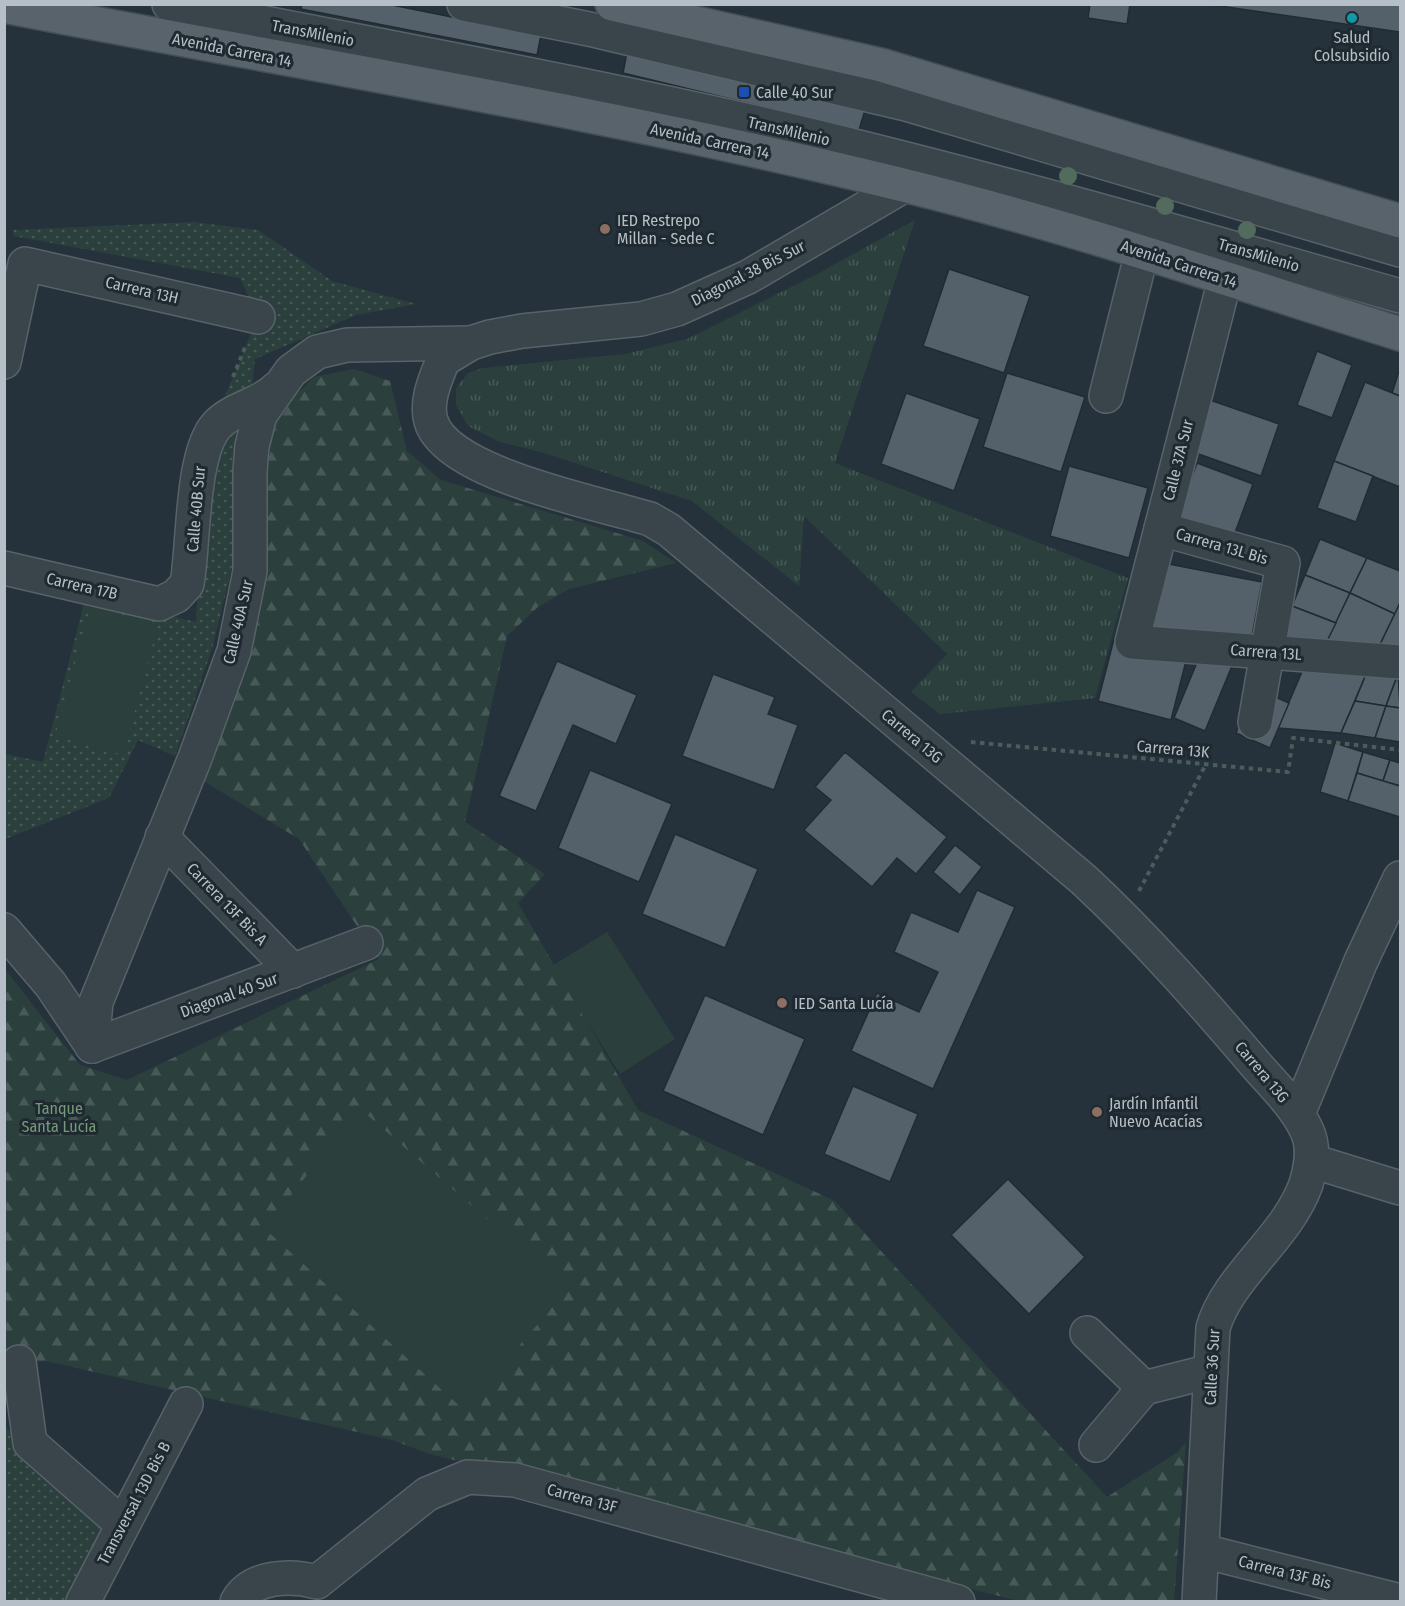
<svg xmlns="http://www.w3.org/2000/svg" width="1405" height="1606" viewBox="0 0 1405 1606" font-family="'Fira Sans Condensed',sans-serif">
	<defs>
		<pattern id="grass-tufts" width="24" height="20" patternUnits="userSpaceOnUse" patternTransform="scale(1.5)"><rect width="24" height="20" fill="#2b403d"/><path d="M3 7l-1-3M5 7V3M7 7l1-3M15 17l-1-3M17 17v-4M19 17l1-3" fill="none" stroke="#485a58"/></pattern>
		<pattern id="forest-firs" width="22" height="20" patternUnits="userSpaceOnUse" patternTransform="scale(1.5)"><rect width="22" height="20" fill="#2b403d"/><path d="M5 1l3.5 6h-7zM16 11l3.5 6h-7z" fill="#485a58"/></pattern>
		<pattern id="park-dots" width="8" height="8" patternUnits="userSpaceOnUse" patternTransform="scale(1.5)"><rect width="8" height="8" fill="#2b403d"/><path d="M2 2h.1M6 6h.1" fill="none" stroke="#485a58" stroke-width="1.8" stroke-linecap="round"/></pattern>
	</defs>
	<rect width="100%" height="100%" fill="#26323b"/>
	<!-- grass -->
	<path fill="url(#grass-tufts)" d="M915,220l-80,243 293,115 -33,120 -155,16 -29,-22 36,-38 -143,-138 -5,70 -107,-85 -151,-49 -41,-10 -32,-16 -12,-21v-17l12,-15 15,-5 142,-14 62,-15 132,-66z"/>
	<!-- forest -->
	<path fill="url(#forest-firs)" d="M354,369l36,12 17,70 34,29 202,61 33,22 -107,26 -31,18 -31,29 -42,186 80,52 -27,29 120,207 197,91 272,296 71,-45 8,-10 -12,159h-155l-589,-147 -38,-14 -346,-79 -41,2 -1,-395 76,97 47,15 252,-121 -80,-120 -97,-59 58,-165 7,-180 22,-33 25,-25z"/>
	<!-- park -->
	<g fill="url(#park-dots)">
		<path d="M193,222l65,8 74,51 84,23 -60,11 -101,44 -19,191 -24,99 -37,107 -37,-16 -29,58 -104,41v-85l38,8 43,-166 110,26 10,-180 52,-125 -18,-39 -226,-42 -1,-6z"/>
		<path d="M4,1425l102,98 -42,78h-59z"/>
	</g>
	<!-- pitch -->
	<g fill="#2b403d">
		<path d="M91,606l67,19 -35,130 -68,-19z"/>
		<path d="M607,932l68,107 -55,35 -68,-108z"/>
		<path d="M359,1108l209,181 -104,121 -199,-181z"/>
	</g>
	<!-- building -->
	<g fill="#54616b" stroke="#212b32" stroke-width="1.5">
		<path d="M302,4h85l154,31 -4,20 -236,-46z"/>
		<path d="M1090,4h40l-3,20 -39,-6z"/>
		<path d="M1206,4h194v28z"/>
		<path d="M627,52l238,58 -6,20 -236,-57z"/>
		<path d="M949,269l81,27 -26,77 -81,-27z"/>
		<path d="M1317,351l35,14 -20,53 -35,-13z"/>
		<path d="M1400,368v28l-8,-3z"/>
		<path d="M1007,373l78,24 -24,75 -78,-25z"/>
		<path d="M1365,382l35,14v91l-66,-26z"/>
		<path d="M906,393l74,26 -26,72 -73,-27z"/>
		<path d="M1207,399l72,25 -18,52 -71,-25z"/>
		<path d="M1334,461l39,15 -17,46 -39,-14z"/>
		<path d="M1197,463l56,21 -20,54 -56,-22z"/>
		<path d="M1069,466l79,22 -19,70 -79,-22z"/>
		<path d="M1320,539l47,19 -17,35 -45,-18z"/>
		<path d="M1367,558l33,13v32l-5,11 -45,-21z"/>
		<path d="M1153,561l109,21 -12,65 -109,-21z"/>
		<path d="M1305,575l45,18 -14,30 -44,-17z"/>
		<path d="M1350,593l45,21 -20,41 -53,-4z"/>
		<path d="M1400,603v55l-25,-3z"/>
		<path d="M1292,606l44,17 -14,28 -49,-6z"/>
		<path d="M1114,639l73,18 -16,63 -73,-19z"/>
		<path d="M1203,648l31,13 -29,70 -31,-13z"/>
		<path d="M557,661l80,34 -21,49 -43,-19 -37,86 -37,-15z"/>
		<path d="M1304,667l63,5 -26,61 -63,-5z"/>
		<path d="M1367,672l31,2 -12,32 -31,-5z"/>
		<path d="M713,674l62,23 -7,17 30,11 -24,65 -92,-34z"/>
		<path d="M1398,674l2,34 -14,-2z"/>
		<path d="M1273,696l16,7 -19,45 -34,-15 5,-13z"/>
		<path d="M1355,701l31,5 -11,32 -34,-5z"/>
		<path d="M1386,706l14,2v34l-25,-4z"/>
		<path d="M1335,743l28,9 -15,49 -28,-9z"/>
		<path d="M845,752l102,85 -31,37 -19,-16 -25,29 -68,-57 27,-30 -16,-13z"/>
		<path d="M1363,752l27,8 -7,21 -26,-8z"/>
		<path d="M1390,760l10,3v23l-17,-5z"/>
		<path d="M590,770l82,34 -33,78 -81,-34z"/>
		<path d="M1357,773l43,13v31l-52,-16z"/>
		<path d="M675,834l83,35 -33,79 -83,-34z"/>
		<path d="M955,845l27,22 -22,28 -27,-23z"/>
		<path d="M977,890l38,17 -82,182 -82,-38 26,-58 42,19 19,-40 -44,-20 17,-40 47,20z"/>
		<path d="M705,995l100,44 -42,96 -100,-44z"/>
		<path d="M853,1086l65,28 -28,68 -66,-28z"/>
		<path d="M1008,1179l77,78 -56,57 -78,-79z"/>
	</g>
	<g fill="none" stroke-linecap="round" stroke-linejoin="round">
		<!-- minor casing -->
		<g stroke="#586269" stroke-width="36">
			<g id="minor">
				<path d="M169,4c204,41 409,77 611,124 209,49 415,109 620,168"/>
				<path d="M464,4l125,25 317,75 494,146"/>
				<path d="M905,185l-157,92 -71,32 -36,10 -119,12 -32,6 -19,6 -28,17c-7,18 -18,41 -12,61 15,53 168,82 219,98l19,11 415,350c60,56 114,117 167,179 19,23 44,45 56,72 8,17 4,36 -1,53 -19,54 -78,92 -93,144l-14,274"/>
				<path d="M1225,279l-93,363 268,20"/>
				<path d="M4,362l21,-98 233,53"/>
				<path d="M1106,396l36,-144"/>
				<path d="M1161,529l122,34 -28,159"/>
				<path d="M4,568l155,36 17,-8 11,-12c7,-40 4,-131 30,-159 16,-17 43,-20 59,-36"/>
				<path d="M162,837l131,134"/>
				<path d="M4,930l47,55 41,61"/>
				<path d="M92,1046l4,-44 99,-244 39,-107 16,-80v-100l2,-25 8,-31 31,-44 26,-19 30,-7 124,-2"/>
				<path d="M92,1046l274,-103"/>
				<path d="M1298,1114l63,-153 39,-83"/>
				<path d="M1312,1161l88,27"/>
				<path d="M1087,1333l57,55 67,-17"/>
				<path d="M19,1362l11,81 92,81"/>
				<path d="M1096,1445l48,-57"/>
				<path d="M1203,1551l197,50"/>
				<path d="M83,1602l103,-198"/>
				<path d="M237,1602c15,-27 55,-27 80,-20l110,-88 41,-17 47,3 443,122"/>
			</g>
		</g>
		<!-- major casing -->
		<g stroke="#434d54" stroke-width="36">
			<g id="major">
				<path d="M612,4l269,61 519,156"/>
				<path d="M4,6c300,58 603,106 899,179 168,41 332,97 497,149"/>
			</g>
		</g>
		<!-- path -->
		<g stroke="#4a5d5c" stroke-width="4" stroke-dasharray="4.5 4.5" stroke-linecap="butt">
			<path d="M233,377l13,-32"/>
			<path d="M971,742l317,30 5,-34 107,12"/>
			<path d="M1139,891l67,-127"/>
		</g>
		<!-- minor -->
		<use href="#minor" stroke="#3a444b" stroke-width="33"/>
		<!-- major -->
		<use href="#major" stroke="#58636b" stroke-width="33"/>
	</g>
	<!-- trees -->
	<g fill="#526b5d">
		<circle cx="1068" cy="176" r="9"/>
		<circle cx="1165" cy="206" r="9"/>
		<circle cx="1247" cy="230" r="9"/>
	</g>
	<!-- markers -->
	<circle fill="#0f9aa8" stroke="#1f2930" stroke-width="2" cx="1352" cy="18" r="6"/>
	<rect fill="#1a4fb4" stroke="#1f2930" stroke-width="2" x="738" y="86" width="12" height="12" rx="3"/>
	<g fill="#8d6e63" stroke="#1f2930" stroke-width="2">
		<circle cx="605" cy="229" r="6"/>
		<circle cx="782" cy="1003" r="6"/>
		<circle cx="1097" cy="1112" r="6"/>
	</g>
	<g text-anchor="middle" dominant-baseline="central" stroke-width="6" stroke-linejoin="round" paint-order="stroke">
		<!-- street labels -->
		<g font-size="16" fill="#b6bfc7" stroke="#1f2930">
			<text transform="translate(313 33) rotate(11)">TransMilenio</text>
			<text transform="translate(232 50) rotate(11)">Avenida Carrera 14</text>
			<text transform="translate(789 131) rotate(13)">TransMilenio</text>
			<text transform="translate(710 141) rotate(12)">Avenida Carrera 14</text>
			<text transform="translate(1259 255) rotate(16)">TransMilenio</text>
			<text transform="translate(1179 264) rotate(18)">Avenida Carrera 14</text>
			<text transform="translate(748 273) rotate(-27)">Diagonal 38 Bis Sur</text>
			<text transform="translate(142 290) rotate(13)">Carrera 13H</text>
			<text transform="translate(1178 460) rotate(-76)">Calle 37A Sur</text>
			<text transform="translate(196 509) rotate(-85)">Calle 40B Sur</text>
			<text transform="translate(1222 546) rotate(16)">Carrera 13L Bis</text>
			<text transform="translate(82 586) rotate(13)">Carrera 17B</text>
			<text transform="translate(238 622) rotate(-77)">Calle 40A Sur</text>
			<text transform="translate(1266 652) rotate(4)">Carrera 13L</text>
			<text transform="translate(912 736) rotate(40)">Carrera 13G</text>
			<text transform="translate(1173 749) rotate(5)">Carrera 13K</text>
			<text transform="translate(227 904) rotate(46)">Carrera 13F Bis A</text>
			<text transform="translate(229 995) rotate(-20)">Diagonal 40 Sur</text>
			<text transform="translate(1262 1072) rotate(50)">Carrera 13G</text>
			<text transform="translate(1212 1367) rotate(-87)">Calle 36 Sur</text>
			<text transform="translate(582 1498) rotate(15)">Carrera 13F</text>
			<text transform="translate(134 1503) rotate(-62)">Transversal 13D Bis B</text>
			<text transform="translate(1285 1572) rotate(14)">Carrera 13F Bis</text>
		</g>
		<!-- poi labels -->
		<g font-size="16" fill="#b6bfc7" stroke="#1f2930" text-anchor="start">
			<text x="1352" y="37" text-anchor="middle">Salud<tspan x="1352" dy="18">Colsubsidio</tspan></text>
			<text x="756" y="92">Calle 40 Sur</text>
			<text x="617" y="220">IED Restrepo<tspan x="617" dy="18">Millan - Sede C</tspan></text>
			<text x="794" y="1003">IED Santa Lucía</text>
			<text x="1109" y="1103">Jardín Infantil<tspan x="1109" dy="18">Nuevo Acacías</tspan></text>
		</g>
		<!-- park labels -->
		<g font-size="16" fill="#769a79" stroke="#1f2930">
			<text x="59" y="1108">Tanque<tspan x="59" dy="18">Santa Lucía</tspan></text>
		</g>
	</g>
	<!-- border -->
	<rect width="1405" height="1606" fill="none" stroke="#b6bfc7" stroke-width="12"/>
</svg>
